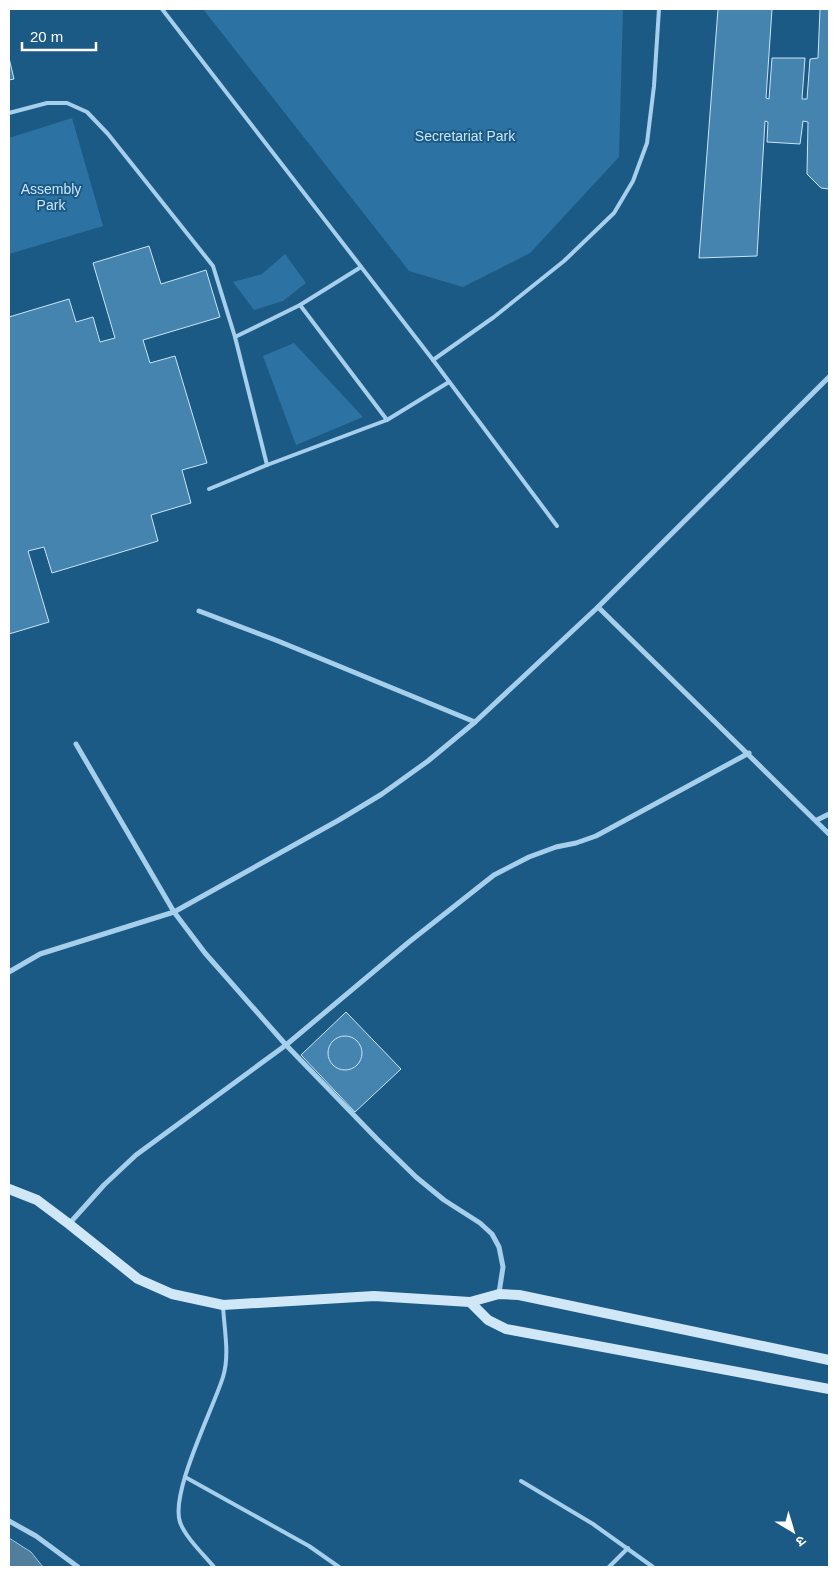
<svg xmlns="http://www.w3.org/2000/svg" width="838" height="1576" viewBox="0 0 838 1576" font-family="Arial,'Noto Sans Devanagari',sans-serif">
	<rect width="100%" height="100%" fill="#1c5a86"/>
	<!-- green -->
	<g fill="#2c73a3">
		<path d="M203,9h420l-4,148 -89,96 -67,34 -54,-16z"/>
		<path d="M72,118l31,108 -94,28v-116z"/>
		<path d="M285,254l21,29 -23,18 -29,9 -21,-28 29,-8z"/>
		<path d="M294,343l69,74 -67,28 -33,-89z"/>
	</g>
	<!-- water -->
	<path fill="#527e9d" stroke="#98cbed" d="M9,1538l22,14 12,15h-34z"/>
	<!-- building -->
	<g fill="#4484af" stroke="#c9e5f8">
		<path d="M718,9h54l-6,89 3,1 3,-41h33l-3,41h5l3,-40 8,-1 2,-49h9v180l-8,-1 -14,-14 1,-52 -5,-1 -3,23 -33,-2 1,-20 -3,-1 -8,135 -58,2z"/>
		<path d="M9,58l5,21 -5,1z"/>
		<path d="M149,246l12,38 45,-14 14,47 -77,23 7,23 25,-7 32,107 -25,7 9,33 -40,12 7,26 -106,32 -8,-26 -16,4 21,71 -40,12v-317l60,-18 7,23 17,-5 7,25 15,-4 -22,-75z"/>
		<path d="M346,1012l55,57 -46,43 -54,-57z"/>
		<circle cx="345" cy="1053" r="17"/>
	</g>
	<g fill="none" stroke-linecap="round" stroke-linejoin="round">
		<!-- lane -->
		<g stroke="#a5cfeb" stroke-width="4">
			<path d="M162,9l271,351 124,166"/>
			<path d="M9,113l38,-10h20l20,9 21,22 105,132 22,71 32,128 120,-45 62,-38"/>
			<path d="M300,305l87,115"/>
			<path d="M235,337l65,-32 61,-38"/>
			<path d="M433,360l61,-43 70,-56 50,-48 19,-32 14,-38 7,-57 5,-77"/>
			<path d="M209,489l58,-24"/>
			<path d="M185,1477l124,69 30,21"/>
			<path d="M521,1481l72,43 60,43"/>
			<path d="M214,1567c-10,-12 -29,-30 -34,-45 -10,-29 33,-113 43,-145 7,-23 1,-48 0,-72"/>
			<path d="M609,1567l19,-19"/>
		</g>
		<!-- street -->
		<g stroke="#a5cfeb" stroke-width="5">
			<path d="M598,607l231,227"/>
			<path d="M199,611l79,30 197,81"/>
			<path d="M76,744l98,168 31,41 81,92 91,94 39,38 28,23 36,23 12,11 7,13 4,20 -4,26"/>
			<path d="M817,820l12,-6"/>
			<path d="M9,972l31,-18 134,-42 165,-92 43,-26 46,-33 47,-39 123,-115 231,-230"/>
			<path d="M69,1224l35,-39 32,-30 150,-110 123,-103 85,-67 35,-18 27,-10 20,-4 20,-7 153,-83"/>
			<path d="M9,1521l27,15 42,31"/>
		</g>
		<!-- secondary -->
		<g stroke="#d0e7f8" stroke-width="10">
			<path d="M9,1189l28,11 32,24 69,55 34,15 51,11 151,-9 96,6 29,-8 20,1 310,65"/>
			<path d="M470,1302l18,18 18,9 323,60"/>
		</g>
	</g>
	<g text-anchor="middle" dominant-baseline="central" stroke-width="4" stroke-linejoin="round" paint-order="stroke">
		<!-- park labels -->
		<g font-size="14" fill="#c9e5f8" stroke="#1c5a86">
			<text x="465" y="136">Secretariat Park</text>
			<text x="51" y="189">Assembly<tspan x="51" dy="16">Park</tspan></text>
		</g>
	</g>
	<!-- border -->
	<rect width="838" height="1576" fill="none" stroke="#ffffff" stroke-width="20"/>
	<!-- north arrow -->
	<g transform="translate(793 1531) rotate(142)" stroke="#1c5a86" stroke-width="4" paint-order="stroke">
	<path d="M0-4L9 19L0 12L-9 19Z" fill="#ffffff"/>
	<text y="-8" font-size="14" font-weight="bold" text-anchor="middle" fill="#ffffff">उ</text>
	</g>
	<!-- scale -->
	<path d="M22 42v8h74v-8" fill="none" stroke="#ffffff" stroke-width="2.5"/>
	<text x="30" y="42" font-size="15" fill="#ffffff" stroke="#1c5a86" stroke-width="4" paint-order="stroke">20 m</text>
</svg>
